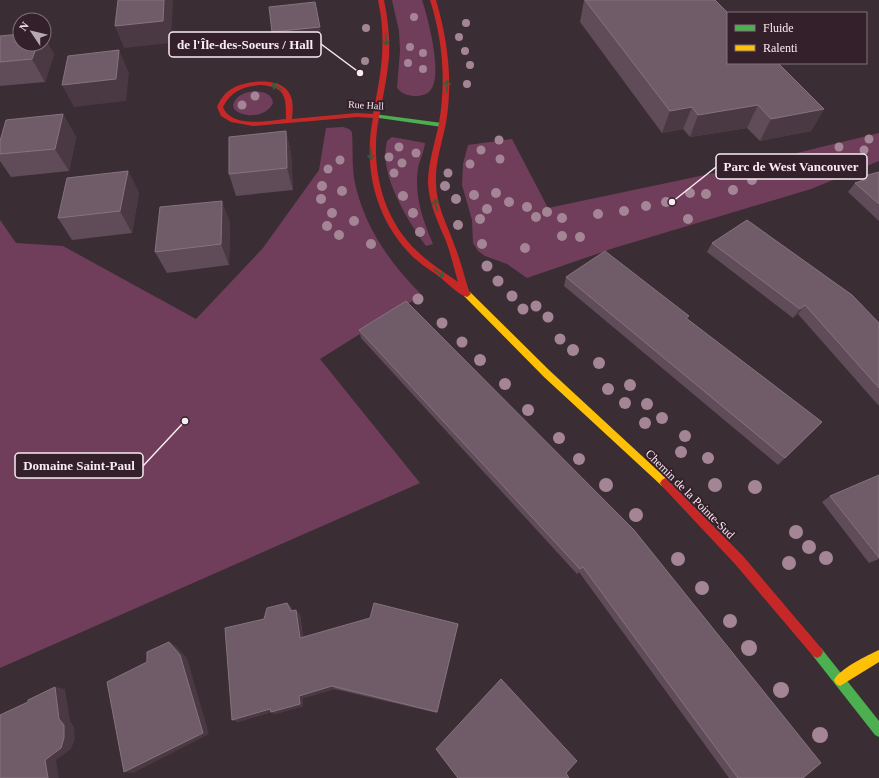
<svg xmlns="http://www.w3.org/2000/svg" width="879" height="778" viewBox="0 0 879 778" font-family="'Times New Roman',serif">
	<rect width="100%" height="100%" fill="#3a2e34"/>
	<!-- green -->
	<g fill="#703e5b">
		<path d="M392,0h30c6,18 20,72 10,88 -3,6 -10,8 -16,8 -8,0 -14,-2 -19,-8l3,-37 -1,-20z"/>
		<path d="M255,91c8,1 17,2 18,12 -6,14 -29,16 -39,6l-1,-4c3,-10 12,-13 22,-14z"/>
		<path d="M343,127l6,2 3,3c1,15 0,30 2,46 8,45 35,85 68,117l-102,64 100,124 -420,185v-448l16,23 47,3 133,73 67,-71 56,-78 7,-42z"/>
		<path d="M879,133v28l-68,28 -197,59 -87,30 -20,-14 -22,-8 -7,-5 -5,-8 -1,-23 -10,-35 1,-21 5,-19 44,-6 36,69 171,-36z"/>
		<path d="M392,137l33,6c-1,9 -5,16 -7,25 -4,26 4,51 15,76l-7,2c-18,-25 -48,-72 -39,-105z"/>
	</g>
	<g fill="none" stroke-linecap="round" stroke-linejoin="round">
		<!-- fast -->
		<g fill="#4caf50" fill-rule="evenodd">
			<path d="M374,114l68,9 3,2 -3,2 -70,-10v-2z"/>
			<path d="M817,646l4,2 58,73v16l-4,-2 -62,-79 -2,-4 2,-4z"/>
		</g>
		<!-- slow -->
		<g fill="#ffc107" fill-rule="evenodd">
			<path d="M467,291l3,1 80,79 118,109 2,3 -2,3 -3,2 -3,-2 -118,-109 -80,-81 -1,-2z"/>
			<path d="M879,650v12l-39,24 -4,-2 -2,-4c5,-11 34,-25 45,-30z"/>
		</g>
		<!-- jam -->
		<g fill="#c62828" fill-rule="evenodd">
			<path d="M378,0h6c4,19 6,38 5,57 -2,24 -8,48 -12,72 -5,44 7,91 40,122 12,12 27,21 41,31 -4,-14 -7,-27 -12,-41 -8,-19 -17,-37 -18,-58 0,-20 7,-40 11,-60 7,-42 4,-82 -9,-123h6c12,41 17,81 10,123 -4,20 -11,40 -10,60 0,22 11,41 18,61 6,15 10,31 15,47l2,3 -4,3c-8,-2 -20,-14 -27,-20 -10,-7 -21,-14 -29,-22 -36,-37 -48,-88 -38,-137l-16,-1 -104,9 -22,-4 -10,-6 -4,-9c3,-7 7,-13 13,-17 12,-9 44,-13 56,-1 8,8 7,19 6,30l65,-6 16,1c8,-40 14,-73 5,-114zM261,85c25,2 25,12 25,34 -19,2 -55,9 -63,-12 8,-16 21,-21 38,-22z"/>
			<path d="M665,478l3,2 75,76 78,92 2,4 -2,4 -4,2 -4,-2 -78,-92 -73,-78 -2,-3 2,-3z"/>
		</g>
	</g>
	<!-- trees -->
	<g fill="#a48595">
		<circle cx="414" cy="17" r="4"/>
		<circle cx="466" cy="23" r="4"/>
		<circle cx="366" cy="28" r="4"/>
		<circle cx="459" cy="37" r="4"/>
		<circle cx="410" cy="47" r="4"/>
		<circle cx="465" cy="51" r="4"/>
		<circle cx="423" cy="53" r="4"/>
		<circle cx="365" cy="61" r="4"/>
		<circle cx="408" cy="63" r="4"/>
		<circle cx="470" cy="65" r="4"/>
		<circle cx="423" cy="69" r="4"/>
		<circle cx="467" cy="84" r="4"/>
		<circle cx="255" cy="96" r="4.5"/>
		<circle cx="242" cy="105" r="4.5"/>
		<circle cx="869" cy="139" r="4.5"/>
		<circle cx="499" cy="140" r="4.5"/>
		<circle cx="399" cy="147" r="4.5"/>
		<circle cx="839" cy="147" r="4.5"/>
		<circle cx="481" cy="150" r="4.5"/>
		<circle cx="864" cy="150" r="4.5"/>
		<circle cx="416" cy="153" r="4.5"/>
		<circle cx="389" cy="157" r="4.5"/>
		<circle cx="500" cy="159" r="4.5"/>
		<circle cx="340" cy="160" r="4.5"/>
		<circle cx="402" cy="163" r="4.5"/>
		<circle cx="470" cy="164" r="4.5"/>
		<circle cx="328" cy="169" r="4.5"/>
		<circle cx="394" cy="173" r="4.5"/>
		<circle cx="448" cy="173" r="4.5"/>
		<circle cx="752" cy="180" r="5"/>
		<circle cx="322" cy="186" r="5"/>
		<circle cx="445" cy="186" r="5"/>
		<circle cx="733" cy="190" r="5"/>
		<circle cx="342" cy="191" r="5"/>
		<circle cx="496" cy="193" r="5"/>
		<circle cx="690" cy="193" r="5"/>
		<circle cx="706" cy="194" r="5"/>
		<circle cx="474" cy="195" r="5"/>
		<circle cx="403" cy="196" r="5"/>
		<circle cx="321" cy="199" r="5"/>
		<circle cx="456" cy="199" r="5"/>
		<circle cx="509" cy="202" r="5"/>
		<circle cx="666" cy="202" r="5"/>
		<circle cx="646" cy="206" r="5"/>
		<circle cx="527" cy="207" r="5"/>
		<circle cx="487" cy="209" r="5"/>
		<circle cx="624" cy="211" r="5"/>
		<circle cx="547" cy="212" r="5"/>
		<circle cx="332" cy="213" r="5"/>
		<circle cx="413" cy="213" r="5"/>
		<circle cx="598" cy="214" r="5"/>
		<circle cx="536" cy="217" r="5"/>
		<circle cx="562" cy="218" r="5"/>
		<circle cx="480" cy="219" r="5"/>
		<circle cx="688" cy="219" r="5"/>
		<circle cx="354" cy="221" r="5"/>
		<circle cx="458" cy="225" r="5"/>
		<circle cx="327" cy="226" r="5"/>
		<circle cx="420" cy="232" r="5"/>
		<circle cx="339" cy="235" r="5"/>
		<circle cx="562" cy="236" r="5"/>
		<circle cx="580" cy="237" r="5"/>
		<circle cx="371" cy="244" r="5"/>
		<circle cx="482" cy="244" r="5"/>
		<circle cx="525" cy="248" r="5"/>
		<circle cx="487" cy="266" r="5.5"/>
		<circle cx="498" cy="281" r="5.5"/>
		<circle cx="512" cy="296" r="5.5"/>
		<circle cx="418" cy="299" r="5.5"/>
		<circle cx="536" cy="306" r="5.5"/>
		<circle cx="523" cy="309" r="5.5"/>
		<circle cx="548" cy="317" r="5.5"/>
		<circle cx="442" cy="323" r="5.5"/>
		<circle cx="560" cy="339" r="5.5"/>
		<circle cx="462" cy="342" r="5.5"/>
		<circle cx="573" cy="350" r="6"/>
		<circle cx="480" cy="360" r="6"/>
		<circle cx="599" cy="363" r="6"/>
		<circle cx="505" cy="384" r="6"/>
		<circle cx="630" cy="385" r="6"/>
		<circle cx="608" cy="389" r="6"/>
		<circle cx="625" cy="403" r="6"/>
		<circle cx="647" cy="404" r="6"/>
		<circle cx="528" cy="410" r="6"/>
		<circle cx="662" cy="418" r="6"/>
		<circle cx="645" cy="423" r="6"/>
		<circle cx="685" cy="436" r="6"/>
		<circle cx="559" cy="438" r="6"/>
		<circle cx="681" cy="452" r="6"/>
		<circle cx="708" cy="458" r="6"/>
		<circle cx="579" cy="459" r="6"/>
		<circle cx="606" cy="485" r="7"/>
		<circle cx="715" cy="485" r="7"/>
		<circle cx="755" cy="487" r="7"/>
		<circle cx="636" cy="515" r="7"/>
		<circle cx="796" cy="532" r="7"/>
		<circle cx="809" cy="547" r="7"/>
		<circle cx="826" cy="558" r="7"/>
		<circle cx="678" cy="559" r="7"/>
		<circle cx="789" cy="563" r="7"/>
		<circle cx="702" cy="588" r="7"/>
		<circle cx="730" cy="621" r="7"/>
		<circle cx="749" cy="648" r="8"/>
		<circle cx="781" cy="690" r="8"/>
		<circle cx="820" cy="735" r="8"/>
	</g>
	<!-- wall -->
	<g fill="#604b58">
		<path d="M584,0h131l109,109 -13,22 -51,10 -13,-13 -57,9 -7,-8 -21,4 -82,-111z"/>
		<path d="M0,36l54,18 -9,28 -45,4z"/>
		<path d="M63,114l13,23 -7,34 -58,6 -11,-16v-20z"/>
		<path d="M286,131l5,23 2,36 -57,6 -7,-22z"/>
		<path d="M128,171l11,22 -7,40 -60,7 -14,-22z"/>
		<path d="M879,172v49l-31,-29 7,-9 6,-2 3,-5z"/>
		<path d="M230,222l-1,43 -62,8 -12,-21z"/>
		<path d="M712,243l167,80v83l-81,-92 -5,4 -86,-66z"/>
		<path d="M566,277l121,42 135,103 -44,43 -214,-179z"/>
		<path d="M359,330l444,448h-74l-150,-206 -2,2 -216,-236z"/>
		<path d="M830,496l49,63 -10,4 -47,-61z"/>
		<path d="M287,603l4,4 2,4 7,3 3,24 155,-14 -21,89 -102,-24 -32,9v8l-28,8 -4,-2 -33,10 -6,-2 32,-101z"/>
		<path d="M436,749l130,24 3,5h-111z"/>
	</g>
	<!-- shaded-wall -->
	<g fill="#4a3842">
		<path d="M164,0h9l-2,43 -47,5 -9,-22z"/>
		<path d="M320,27l4,22 -47,5 -5,-22z"/>
		<path d="M44,36l10,18 -9,28 -13,-23 6,-15h6z"/>
		<path d="M119,50l10,23 -3,28 -52,6 -12,-22z"/>
		<path d="M758,105l-11,23 -57,9 8,-22z"/>
		<path d="M692,107l-9,22 -21,4 8,-22z"/>
		<path d="M824,109l-13,22 -51,10 11,-22z"/>
		<path d="M63,114l13,23 -7,34 -14,-22z"/>
		<path d="M286,131l5,23 2,36 -6,-22z"/>
		<path d="M128,171l11,22 -7,40 -12,-22z"/>
		<path d="M222,201l8,21 -1,43 -8,-21z"/>
		<path d="M805,305l-7,9 -5,4 7,-9z"/>
		<path d="M287,603l4,4 4,9 -4,-5z"/>
		<path d="M296,610l4,4 3,28 -3,-4z"/>
		<path d="M169,642l7,4 11,12 22,76 -76,39 -9,-1z"/>
		<path d="M332,686l3,3 -32,9v8l-28,8 -4,-2 28,-16z"/>
		<path d="M55,687l10,2 5,32 4,6 1,12 -4,10 -15,11 3,18h-11l-3,-18 14,-41z"/>
		<path d="M270,709l5,2 -37,11 -6,-2z"/>
	</g>
	<!-- building -->
	<g fill="#705c68" stroke="#86737e">
		<path d="M118,0h46l-1,21 -48,5z"/>
		<path d="M585,0h130l13,13v50h50l46,46 -53,10 -13,-14 -60,10 -6,-8 -22,4z"/>
		<path d="M315,2l5,25 -48,5 -3,-25z"/>
		<path d="M20,34v10h18l-6,15 -32,3v-26z"/>
		<path d="M119,50l-3,29 -54,6 6,-29z"/>
		<path d="M63,114l-8,35 -55,5v-13l6,-21z"/>
		<path d="M286,131l1,37 -58,6v-37z"/>
		<path d="M128,171l-8,40 -62,7 9,-40z"/>
		<path d="M879,172v32l-24,-21 12,-4 -3,-3z"/>
		<path d="M222,201l-1,43 -66,8 5,-45z"/>
		<path d="M747,220l105,75 27,28v65l-74,-83 -5,4 -88,-66z"/>
		<path d="M605,251l84,65 -3,2 136,104 -37,36 -219,-181z"/>
		<path d="M406,301l228,229 187,233 -18,15h-65l-155,-211 -3,2 -221,-239z"/>
		<path d="M879,475v83l-49,-62z"/>
		<path d="M287,603l4,8 5,-1 4,28 70,-20 4,-15 84,21 -21,88 -105,-26 -33,10 1,8 -29,8 -1,-3 -38,11 -7,-92 39,-9 3,-11z"/>
		<path d="M169,642l11,13 23,78 -79,39 -17,-90 40,-20v-10z"/>
		<path d="M501,679l76,82 -11,12 3,5h-111l-22,-29z"/>
		<path d="M55,687l4,32 5,6v13l-3,10 -16,12 3,18h-48v-63l28,-13v-2z"/>
	</g>
	<!-- one-way arrows -->
	<defs><path id="oneway-shaft" d="M-6 0H5M1.5-3L5.5 0L1.5 3" fill="none" stroke-width="1.6" stroke-linecap="round" stroke-linejoin="round"/></defs>
	<g stroke="#3d593a">
		<use href="#oneway-shaft" transform="translate(386 39) rotate(87)"/>
		<use href="#oneway-shaft" transform="translate(447 86) rotate(-87)"/>
		<use href="#oneway-shaft" transform="translate(277 87) rotate(-154)"/>
		<use href="#oneway-shaft" transform="translate(371 154) rotate(91)"/>
		<use href="#oneway-shaft" transform="translate(436 205) rotate(-103)"/>
		<use href="#oneway-shaft" transform="translate(439 273) rotate(37)"/>
	</g>
	<g text-anchor="middle" dominant-baseline="central" stroke-width="4" stroke-linejoin="round" paint-order="stroke">
		<!-- far-street labels -->
		<g font-size="10" fill="#f9ebf2" stroke="#33202b">
			<text transform="translate(366 105) rotate(3)">Rue Hall</text>
		</g>
		<!-- street labels -->
		<g font-size="12" fill="#f9ebf2" stroke="#33202b">
			<text transform="translate(690 494) rotate(45)">Chemin de la Pointe-Sud</text>
		</g>
	</g>
	<!-- callouts -->
	<path fill="none" stroke="#f9ebf2" stroke-width="1.5" d="M360 73L321 44M672 202L716 167M185 421L143 466"/>
	<g fill="#f9ebf2" stroke="#33202b" stroke-width="1.5">
		<circle cx="360" cy="73" r="4"/>
		<circle cx="672" cy="202" r="4"/>
		<circle cx="185" cy="421" r="4"/>
	</g>
	<g fill="#33202b" stroke="#f9ebf2" stroke-width="1.5">
		<rect x="169" y="32" width="152" height="25" rx="4"/>
		<rect x="716" y="154" width="151" height="25" rx="4"/>
		<rect x="15" y="453" width="128" height="25" rx="4"/>
	</g>
	<g font-size="13" text-anchor="middle" font-weight="bold" fill="#f9ebf2">
		<text x="245" y="49">de l'Île-des-Soeurs / Hall</text>
		<text x="791" y="171">Parc de West Vancouver</text>
		<text x="79" y="470">Domaine Saint-Paul</text>
	</g>
	<!-- legend -->
	<rect x="727" y="12" width="140" height="52" fill="#33202b" stroke="#82717b"/>
	<rect x="735" y="25" width="20" height="6" fill="#4caf50" stroke="#82717b"/>
	<text x="763" y="32" font-size="12" fill="#f9ebf2">Fluide</text>
	<rect x="735" y="45" width="20" height="6" fill="#ffc107" stroke="#82717b"/>
	<text x="763" y="52" font-size="12" fill="#f9ebf2">Ralenti</text>
	<!-- north arrow -->
	<g transform="translate(32 32) rotate(305)"><circle r="19" fill="#33202b" stroke="#82717b"/>
	<path d="M0-3L7 15L0 10L-7 15Z" fill="#b6a9b0"/>
	<text y="-6" font-size="11" font-weight="bold" text-anchor="middle" fill="#f9ebf2">N</text>
	</g>
</svg>
